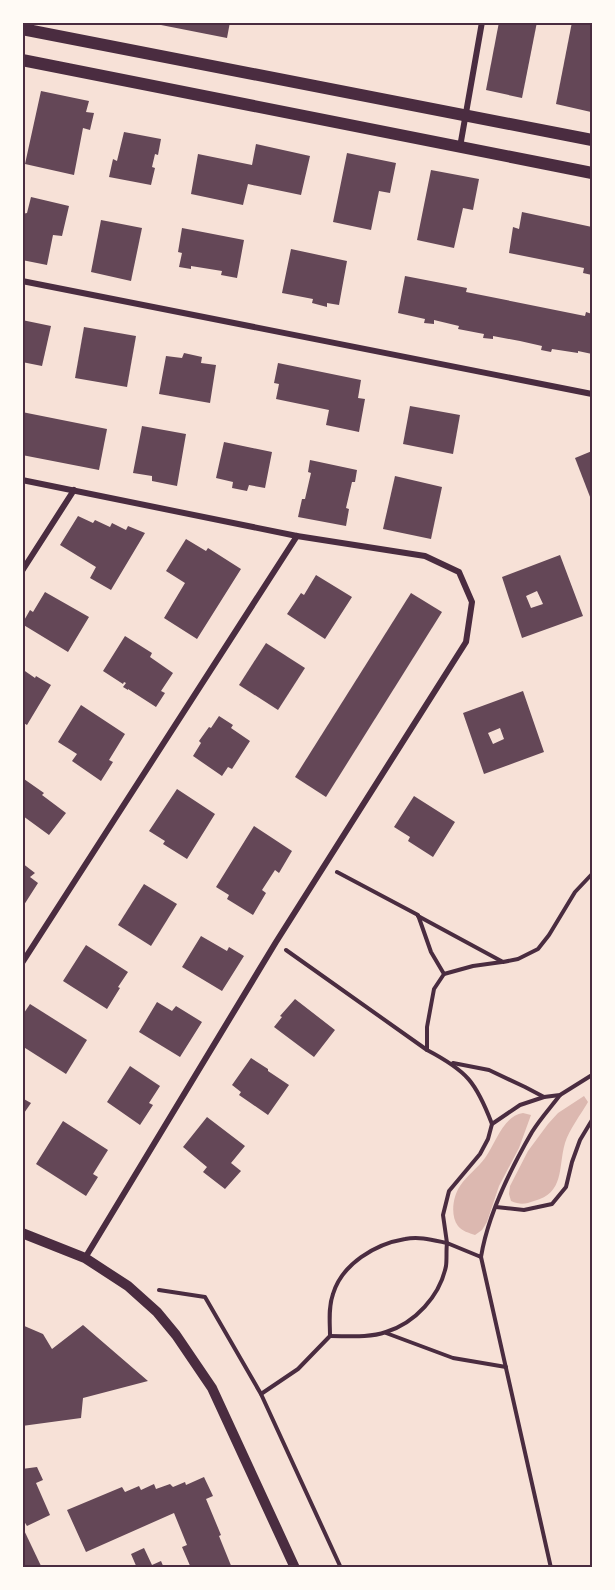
<svg xmlns="http://www.w3.org/2000/svg" width="615" height="1590" viewBox="0 0 615 1590" font-family="Barlow,sans-serif">
	<rect width="100%" height="100%" fill="#f7e1d7"/>
	<!-- water -->
	<g fill="#dcb8b0">
		<path d="M584,1096l4,6c-7,12 -19,28 -23,41 -7,24 0,50 -31,58 -8,3 -14,4 -23,0l-2,-7 1,-8 18,-35 20,-27 10,-11z"/>
		<path d="M523,1113l8,2 -12,33 -20,38 -12,36 -5,8 -7,5c-6,-2 -13,-4 -17,-9 -8,-10 -5,-30 2,-40 7,-11 18,-18 25,-28 11,-15 18,-42 38,-45z"/>
	</g>
	<!-- building -->
	<g fill="#644757" fill-rule="evenodd">
		<path d="M156,22h74l-3,16 -71,-14z"/>
		<path d="M499,22h38l-15,76 -36,-8z"/>
		<path d="M572,22h20l-1,90 -35,-8z"/>
		<path d="M41,91l48,10 -3,11 8,1 -4,17 -7,-2 -9,47 -49,-11z"/>
		<path d="M124,132l37,7 -3,16 -3,-1 -3,13 3,1 -4,17 -42,-8 4,-18 4,2z"/>
		<path d="M256,144l54,12 -9,39 -53,-11 -5,21 -52,-11 7,-40 54,11z"/>
		<path d="M347,153l49,10 -6,30 -11,-2 -8,39 -38,-8z"/>
		<path d="M431,170l48,9 -6,31 -10,-2 -9,40 -37,-8z"/>
		<path d="M31,197l38,9 -7,30 -9,-1 -6,30 -25,-5v-46l5,-1z"/>
		<path d="M522,212l70,15v48l-9,-2 1,-5 -75,-15 4,-26 6,2z"/>
		<path d="M101,220l41,8 -11,53 -40,-9z"/>
		<path d="M182,228l62,12 -7,38 -16,-3 1,-4 -31,-5v3l-12,-2 3,-14 -4,-1z"/>
		<path d="M291,249l56,12 -8,44 -12,-2v4l-15,-4 1,-4 -31,-6z"/>
		<path d="M405,276l62,12 -1,4 119,24 1,-4 6,2v40l-14,-3v2l-26,-4 -1,3 -10,-2 1,-4 -22,-5 -27,-5v3l-10,-1 1,-4 -26,-5 1,-3 -25,-6v4l-10,-1 1,-4 -27,-6z"/>
		<path d="M22,320l29,6 -9,40 -20,-4z"/>
		<path d="M84,327l52,9 -9,51 -52,-9z"/>
		<path d="M184,353l18,4 -1,6 15,2 -6,38 -51,-9 7,-38 16,2z"/>
		<path d="M278,363l83,17 -3,18 7,1 -6,33 -33,-7 3,-15 -53,-11 3,-15 -5,-1z"/>
		<path d="M410,406l50,9 -7,39 -50,-10z"/>
		<path d="M22,412l85,17 -8,41 -77,-15z"/>
		<path d="M142,426l44,8 -9,52 -25,-5v-5l-19,-3z"/>
		<path d="M224,442l48,10 -7,36 -16,-3 -2,6 -15,-3 1,-6 -17,-4z"/>
		<path d="M592,451v51l-17,-44z"/>
		<path d="M310,460l47,10 -2,12h-3l-6,26 3,1 -3,17 -48,-9 4,-18h3l6,-26 -3,-1z"/>
		<path d="M395,476l47,11 -11,52 -48,-10z"/>
		<path d="M78,516l15,7 2,-3 15,7 2,-4 14,7 2,-4 17,7 -34,57 -21,-12 6,-11 -36,-22z"/>
		<path d="M186,539l20,12 2,-3 33,21 -44,70 -33,-21 21,-35 -19,-12z"/>
		<path d="M560,555l23,61 -61,22 -20,-61zM537,591l6,13 -12,4 -5,-12z"/>
		<path d="M316,575l36,22 -27,42 -38,-25 14,-21 3,2z"/>
		<path d="M45,592l44,25 -21,35 -46,-28 8,-14 3,2z"/>
		<path d="M411,593l31,19 -116,185 -31,-20z"/>
		<path d="M125,636l27,17 -2,4 23,16 -12,18 4,2 -9,14 -28,-18v1l-5,-3 3,-4 -2,-1 -1,2 -20,-13z"/>
		<path d="M266,643l39,25 -27,42 -39,-25z"/>
		<path d="M22,669l13,9 1,-2 15,9 -24,40 -5,-3z"/>
		<path d="M523,691l21,61 -60,22 -21,-61zM500,728l4,11 -11,5 -5,-11z"/>
		<path d="M81,705l44,29 -16,26 4,2 -12,19 -29,-20 5,-7 -19,-12z"/>
		<path d="M219,716l14,9 -2,3 19,13 -18,28 -4,-2 -6,9 -29,-20 8,-13 -2,-2 10,-14 2,1z"/>
		<path d="M24,779l20,14 -2,2 24,18 -17,22 -26,-19 -1,-35z"/>
		<path d="M177,789l38,25 -28,45 -24,-15 2,-3 -16,-10z"/>
		<path d="M414,796l41,26 -22,35 -25,-16 2,-4 -16,-10z"/>
		<path d="M254,826l38,25 -13,22 -4,-3 -13,20 4,3 -13,22 -26,-16 2,-4 -13,-8z"/>
		<path d="M22,863l13,10 -5,4 8,6 -16,25z"/>
		<path d="M144,884l33,20 -26,42 -33,-21z"/>
		<path d="M201,936l26,15 2,-4 15,9 -22,35 -40,-24z"/>
		<path d="M86,945l42,27 -10,15 2,1 -13,21 -44,-28z"/>
		<path d="M295,999l40,31 -21,27 -40,-30 8,-10 -2,-1z"/>
		<path d="M157,1002l15,9 4,-5 26,16 -22,35 -41,-25z"/>
		<path d="M30,1004l57,36 -21,34 -44,-28v-30z"/>
		<path d="M251,1058l17,11v2l21,14 -21,30 -29,-20 2,-3 -9,-7z"/>
		<path d="M130,1066l30,20 -11,17 4,2 -13,20 -33,-23z"/>
		<path d="M22,1098l9,5 -9,13z"/>
		<path d="M207,1117l38,29 -14,17 10,8 -16,18 -22,-17 4,-5 -24,-20z"/>
		<path d="M63,1121l45,29 -15,24 5,3 -12,19 -50,-32z"/>
		<path d="M22,1325l21,9 9,15 31,-24 65,56 -65,17 -2,20 -59,8z"/>
		<path d="M37,1467l6,13 -7,3 14,32 -23,11 -5,-8v-49z"/>
		<path d="M204,1477l9,19 -7,3 15,36 -2,1 13,32h-41l-9,-21 5,-2 -13,-32 -88,39 -19,-42 55,-23 3,5 14,-6 2,4 13,-6 2,5 14,-5 3,3 12,-5 1,3z"/>
		<path d="M22,1526l20,42h-20z"/>
		<path d="M144,1548l8,17 9,-4 3,7h-27l-6,-14z"/>
	</g>
	<g fill="none" stroke-linecap="round" stroke-linejoin="round">
		<!-- path -->
		<g stroke="#4a2c40" stroke-width="4">
			<path d="M337,872l81,43 13,37 13,22 -10,15 -7,38v23c40,21 49,32 65,74"/>
			<path d="M418,916l85,46 15,-3 20,-10 11,-14 26,-43 17,-18"/>
			<path d="M286,950l141,100"/>
			<path d="M444,974l29,-8 29,-4"/>
			<path d="M453,1063l36,7 36,17 19,10"/>
			<path d="M496,1207l28,3 28,-6 14,-17 6,-25 8,-22 12,-20"/>
			<path d="M481,1257l70,311"/>
			<path d="M159,1290l46,7 56,97 80,174"/>
			<path d="M386,1333l67,25 53,9"/>
			<path d="M330,1336c19,0 39,2 56,-4 29,-9 54,-36 60,-66 1,-7 0,-16 1,-23l34,14c7,-43 29,-87 51,-125 8,-13 19,-25 28,-37"/>
			<path d="M261,1394l37,-25 32,-33c0,-14 -2,-28 3,-42 9,-30 42,-50 72,-55 14,-3 28,1 42,4l-4,-28 6,-24 31,-37 8,-15 4,-15 28,-19 24,-8 16,-2 32,-20"/>
		</g>
		<!-- minor -->
		<g stroke="#4a2c40" stroke-width="6">
			<path d="M460,147l22,-125"/>
			<path d="M22,281l570,113"/>
			<path d="M22,480l275,56 128,20 34,16 13,30 -6,40 -190,300 -191,316"/>
			<path d="M22,571l52,-81"/>
			<path d="M22,963l275,-427"/>
		</g>
		<!-- tertiary -->
		<path stroke="#4a2c40" stroke-width="10" d="M22,1233l63,25 43,28 29,26 19,23 36,53 83,180"/>
		<!-- secondary -->
		<g stroke="#4a2c40" stroke-width="12">
			<path d="M22,29l570,111"/>
			<path d="M22,60l570,113"/>
		</g>
	</g>
	<!-- border -->
	<rect width="615" height="1590" fill="none" stroke="#fffaf5" stroke-width="48"/>
	<rect x="24" y="24" width="567" height="1542" fill="none" stroke="#4a2c40" stroke-width="2"/>
</svg>
